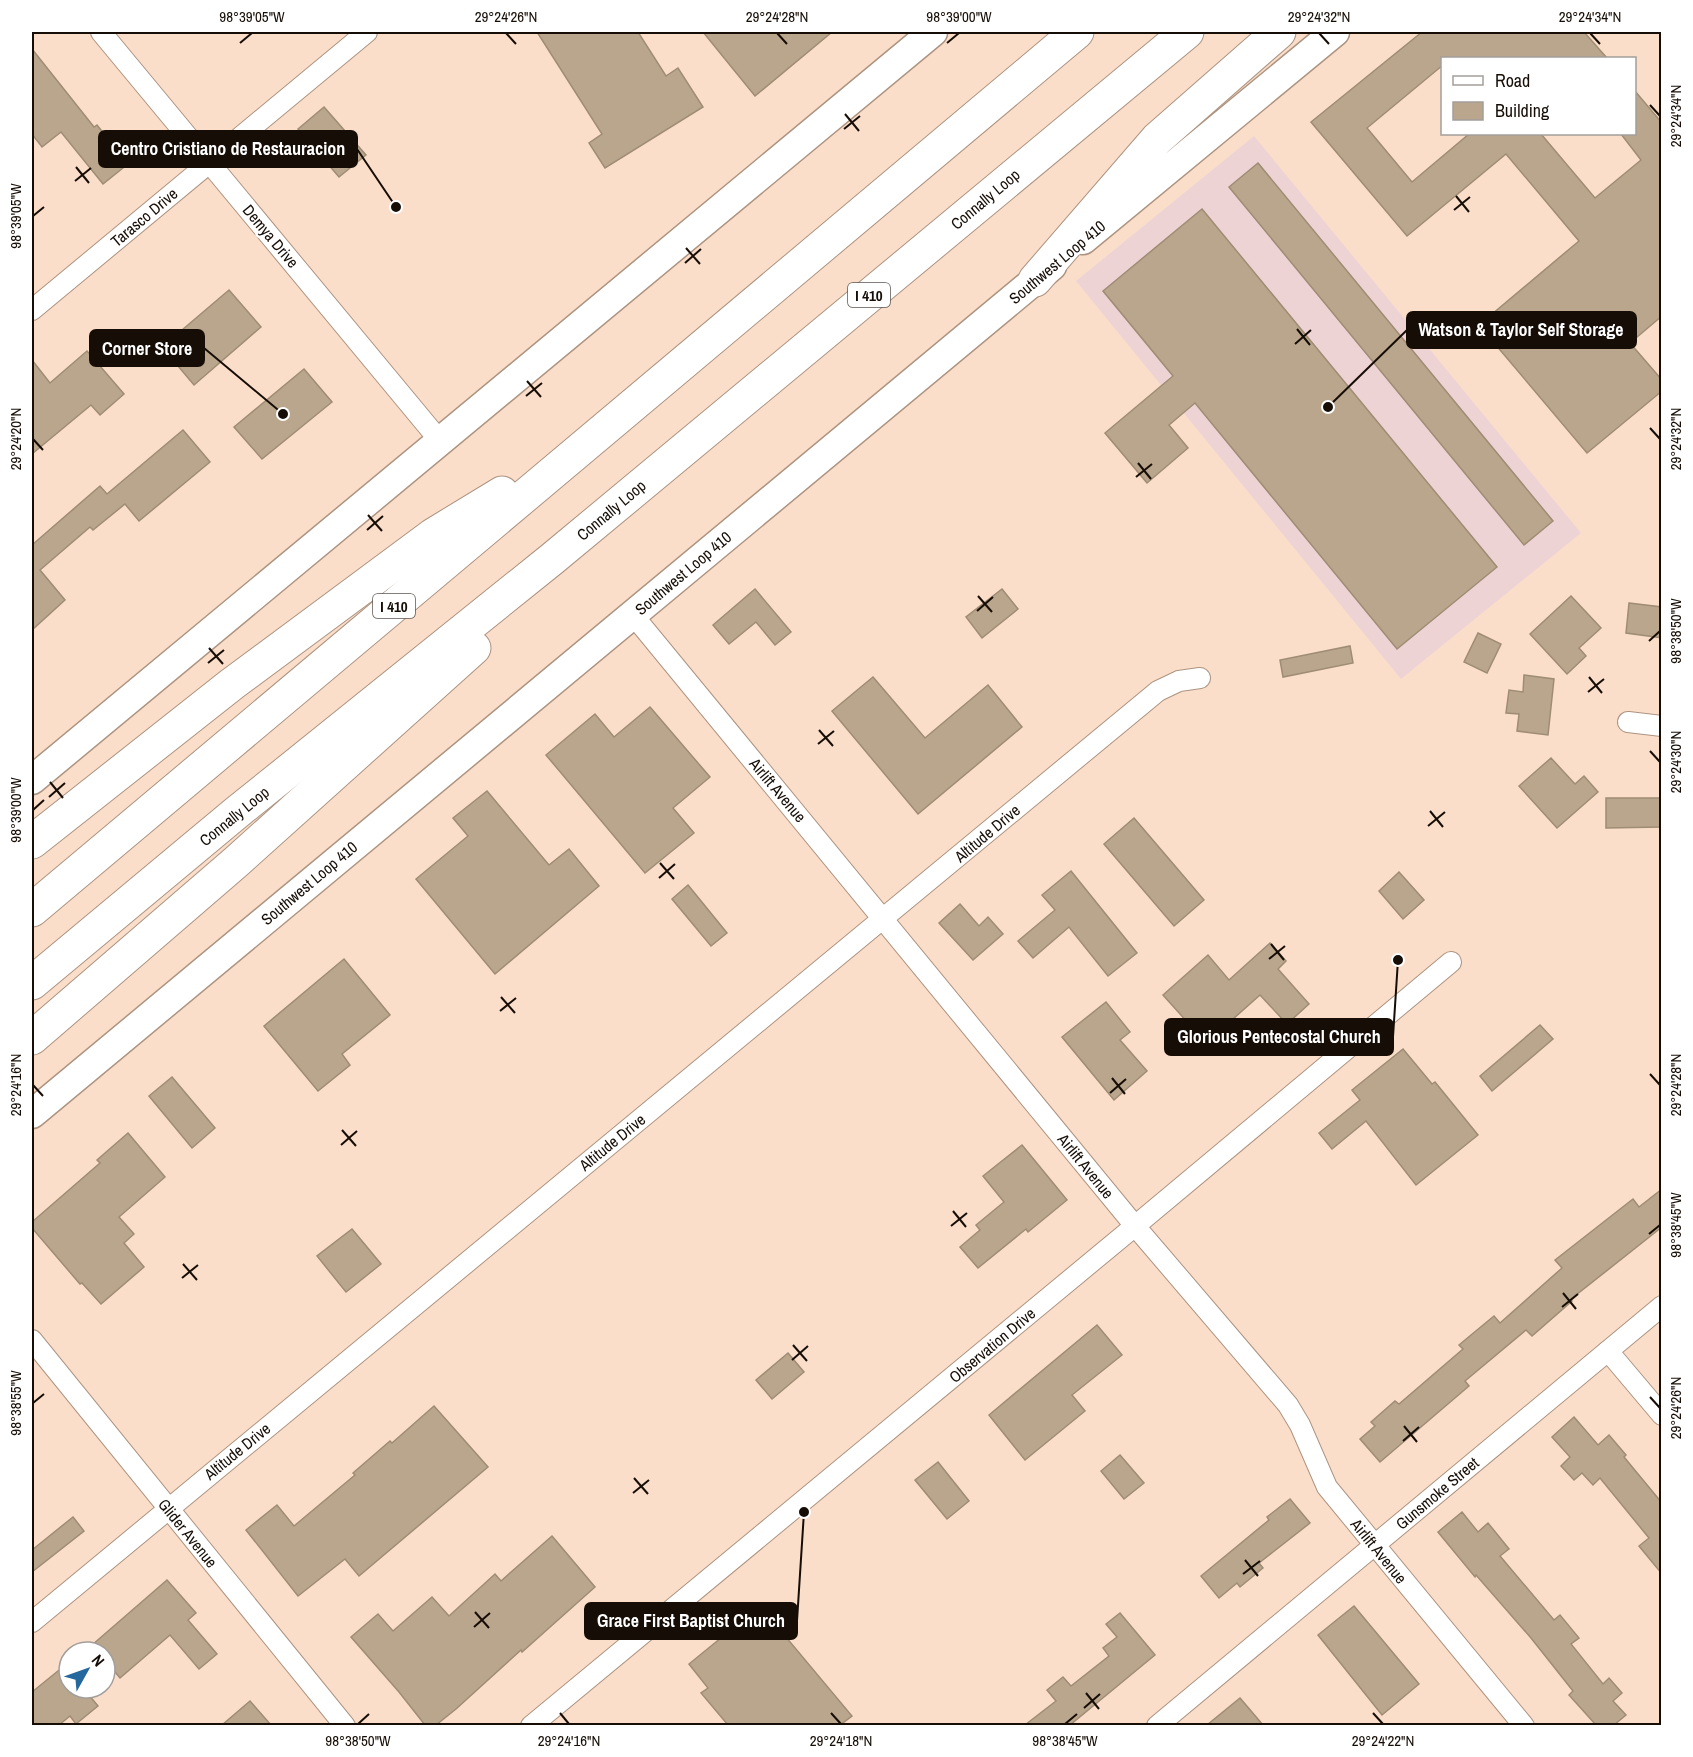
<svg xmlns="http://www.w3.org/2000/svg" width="1693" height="1757" viewBox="0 0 1693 1757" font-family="'Archivo Narrow',sans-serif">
	<rect width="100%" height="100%" fill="#fadeca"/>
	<!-- commercial -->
	<path fill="#eed3d5" d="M1254,136l327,397 -180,146 -325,-398z"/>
	<!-- building -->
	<g fill="#baa68c" stroke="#9f8c74" stroke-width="1.5">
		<path d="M537,32h101l28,44 12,-8 25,39 -98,61 -16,-25 13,-9z"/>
		<path d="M703,32h129l-77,64z"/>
		<path d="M1422,32h162l23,26h-164v7l-76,63 45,54 57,-48h72l54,64 46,-38 -20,-26h14v-43l27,32v193l-32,27 32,37v11l-75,62 -108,-128 100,-84 -73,-87 -99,82 -96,-114z"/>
		<path d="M32,49l62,78 3,-2 31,39 -25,20 -42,-52 -19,15 -10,-13z"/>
		<path d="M324,107l42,48 -27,22 -41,-48z"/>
		<path d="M1258,163l295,358 -29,24 -295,-358z"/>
		<path d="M1202,209l295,358 -100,82 -202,-246 -26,22 19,23 -41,35 -42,-50 68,-57 -70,-85z"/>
		<path d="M229,290l32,37 -67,58 -32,-38z"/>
		<path d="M87,351l37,43 -24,21 -9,-10 -59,49v-94l18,23z"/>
		<path d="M304,369l28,33 -70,57 -28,-32z"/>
		<path d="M183,430l27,32 -71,59 -14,-17 -32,26 -3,-3 -50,43 25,30 -33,30v-85l68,-59 7,8z"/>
		<path d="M755,589l36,43 -16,13 -19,-23 -27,22 -16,-19z"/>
		<path d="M1002,589l16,20 -36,29 -16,-21z"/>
		<path d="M1571,596l30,32 -22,20 7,8 -19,18 -37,-40z"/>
		<path d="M1629,603l33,4v31l-36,-5z"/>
		<path d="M1478,633l23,11 -14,29 -23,-11z"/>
		<path d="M1350,646l3,17 -70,14 -3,-17z"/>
		<path d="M1524,675l30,4 -6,56 -31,-4 2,-17 -13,-1 3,-23 14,2z"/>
		<path d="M873,677l52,61 63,-53 34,42 -104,87 -86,-103z"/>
		<path d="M650,707l60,70 -37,31 21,25 -49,40 -99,-118 49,-41 19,23z"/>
		<path d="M1551,758l24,26 9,-8 14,16 -41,36 -38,-42z"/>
		<path d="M487,791l62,74 20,-16 30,37 -104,88 -79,-95 52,-43 -15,-18z"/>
		<path d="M1606,798h56v29l-56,1z"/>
		<path d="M1134,818l70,82 -30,26 -70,-82z"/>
		<path d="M1071,871l66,82 -29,23 -39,-49 -36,31 -15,-17 37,-31 -13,-15z"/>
		<path d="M1399,872l25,28 -21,19 -24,-28z"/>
		<path d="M688,885l39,48 -16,13 -39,-47z"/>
		<path d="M960,904l19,22 9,-9 15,17 -30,26 -34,-37z"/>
		<path d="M1270,943l16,18 -8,8 31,35 -22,20 -27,-29 -54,48 -43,-48 45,-40 21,25z"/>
		<path d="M344,959l46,56 -48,39 8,11 -32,26 -54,-65z"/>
		<path d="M1106,1002l24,30 -10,8 27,31 -33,29 -52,-63z"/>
		<path d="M1540,1025l13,14 -61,52 -12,-15z"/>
		<path d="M1403,1049l29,35 3,-2 43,53 -62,50 -50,-64 -34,28 -13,-16 41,-33 -8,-10z"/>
		<path d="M172,1077l43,51 -23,20 -43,-52z"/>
		<path d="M128,1133l37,44 -46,40 15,17 -10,9 20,24 -43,37 -19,-21 -2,1 -48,-56v-6l68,-59 -3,-3z"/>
		<path d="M1022,1145l45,55 -39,32 -2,-3 -48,39 -18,-21 20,-17 -4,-5 28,-23 -21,-26z"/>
		<path d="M1662,1189v38l-91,72 1,2 -40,35 -6,-6 -61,51 4,5 -89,76 -20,-23 15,-13 -4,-4 24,-21 4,3 64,-55 -4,-4 35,-29 6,7 62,-55 -7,-8 78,-61 6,8z"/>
		<path d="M352,1229l29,35 -35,28 -29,-36z"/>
		<path d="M1097,1325l25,30 -50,40 13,16 -60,49 -36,-45z"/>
		<path d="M788,1353l16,19 -32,27 -16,-19z"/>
		<path d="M434,1406l54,61 -129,109 -14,-17 -47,37 -52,-66 31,-25 17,21 61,-51 -2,-2 37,-32 2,2z"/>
		<path d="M1574,1417l24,28 11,-10 17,20 -2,2 38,46v71l-23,-28 10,-8 -49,-60 -7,7 -11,-12 -8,7 -13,-14 9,-9 -18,-20z"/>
		<path d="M1120,1455l24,28 -20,16 -23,-28z"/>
		<path d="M938,1462l31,39 -22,18 -32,-39z"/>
		<path d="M1290,1499l20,24 -51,40 4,5 -23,19 -3,-4 -18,15 -18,-22 68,-56 -2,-3z"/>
		<path d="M1462,1512l16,20 10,-9 21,26 -9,7 54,64 6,-5 19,23 -8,6 32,40 6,-6 13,15 -9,8 13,14 -12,10h-18l-27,-30 4,-4 -42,-53 -55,-63 -1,2 -37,-45z"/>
		<path d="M73,1517l11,14 -52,41v-22z"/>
		<path d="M552,1536l43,51 -73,65 -1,-2 -65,59 -20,16h-11l-26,-33 -48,-55 27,-23 15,17 39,-34 17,19 46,-42 6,7z"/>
		<path d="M167,1580l29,33 -8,7 29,34 -18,15 -29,-34 -50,43 -15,-18v-8h-7l-6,-7z"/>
		<path d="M760,1606l92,110 -12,9h-112l-27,-32 7,-5 -19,-24z"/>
		<path d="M1354,1606l65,78 -37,31 -64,-80z"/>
		<path d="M1120,1613l35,42 -85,70h-45l31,-24 -9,-11 16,-13 8,9 38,-30 -6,-8 14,-11 -11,-13z"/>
		<path d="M69,1662v26h14l15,18 -22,18 -6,-8 -11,9h-27v-33z"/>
		<path d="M1240,1698l23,27h-56z"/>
		<path d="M250,1701l21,24h-49z"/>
	</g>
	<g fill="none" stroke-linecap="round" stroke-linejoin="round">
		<!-- minor casing -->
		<g stroke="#ad9481" stroke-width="22">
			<g id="minor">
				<path d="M101,32l339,409"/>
				<path d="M32,310l335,-278"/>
				<path d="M633,615l502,611 153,179 12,20 27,62 197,239"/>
				<path d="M1628,722l34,4"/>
				<path d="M32,1340l313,386"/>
				<path d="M1608,1351l54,64"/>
				<path d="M32,1622l1126,-931 21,-10 21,-3"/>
				<path d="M531,1726l604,-500 316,-264"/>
				<path d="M1157,1726l505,-420"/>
			</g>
		</g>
		<!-- secondary casing -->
		<g stroke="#ad9481" stroke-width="31">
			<g id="secondary">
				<path d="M1083,240l252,-208"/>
				<path d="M32,780l901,-748"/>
				<path d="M32,1114l1020,-848"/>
			</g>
		</g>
		<!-- motorway casing -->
		<g stroke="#ad9481" stroke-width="35">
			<g id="motorway">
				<path d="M1035,280l122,-141 122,-107"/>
				<path d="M32,842l200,-158 201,-149 69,-42"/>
				<path d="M32,910l1045,-878"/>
				<path d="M32,983l204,-170 316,-254 635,-527"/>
				<path d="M32,1038l204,-176 238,-214"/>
			</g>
		</g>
		<!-- minor -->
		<use href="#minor" stroke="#fff" stroke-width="20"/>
		<!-- secondary -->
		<use href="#secondary" stroke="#fff" stroke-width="28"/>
		<!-- motorway -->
		<use href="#motorway" stroke="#fff" stroke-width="33"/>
	</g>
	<!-- ticks -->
	<path fill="none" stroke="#160d06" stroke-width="2" d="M506,33l10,11M777,33l10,11M1319,33l10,11M1590,33l10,11M240,43l12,-10M947,43l12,-10M1650,105l10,11M845,114l14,17M844,129l16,-13M76,167l13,16M75,181l16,-13M1456,196l13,16M1454,210l16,-13M33,216l11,-9M686,248l14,16M685,263l16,-14M1297,329l13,16M1295,344l16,-14M527,381l14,16M526,396l16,-13M1650,428l10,11M33,439l10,11M1138,463l13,16M1136,477l16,-13M368,515l14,16M367,530l16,-14M978,596l14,16M977,611l16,-14M1649,641l11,-10M209,648l14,16M208,663l16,-13M1589,677l13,16M1588,692l16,-13M819,730l14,16M818,744l16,-13M1650,751l10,11M50,782l13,16M49,797l16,-14M33,810l11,-10M1430,811l13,16M1428,826l17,-14M660,863l14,16M659,878l16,-14M1271,944l13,16M1269,959l16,-13M501,997l14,16M500,1011l16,-13M1650,1074l10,11M1112,1078l13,16M33,1085l10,11M1110,1093l16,-14M342,1130l14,16M341,1145l16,-14M953,1211l13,16M951,1226l16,-13M1649,1234l11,-9M183,1264l14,16M182,1278l16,-13M1563,1293l13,16M1562,1307l16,-13M793,1345l14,16M792,1360l16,-14M1650,1397l10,11M33,1403l11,-9M1404,1426l13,16M1403,1441l16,-14M634,1478l14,16M633,1493l16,-13M1245,1560l13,16M1243,1574l17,-13M475,1612l14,16M474,1627l16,-14M1086,1693l13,16M1084,1708l16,-14M560,1713l9,11M831,1713l10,11M1373,1713l10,11M358,1724l11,-10M1065,1724l12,-10"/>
	<g text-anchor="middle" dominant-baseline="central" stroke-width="5" stroke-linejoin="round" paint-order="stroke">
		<!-- shield labels -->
		<g fill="#fff" stroke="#5c5651" stroke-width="1.5">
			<rect x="848" y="283" width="42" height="24" rx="4.5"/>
			<rect x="373" y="594" width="42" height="24" rx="4.5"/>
		</g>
		<g font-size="15" font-weight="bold" fill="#160d06">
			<text x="869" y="295">I 410</text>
			<text x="394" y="606">I 410</text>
		</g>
		<!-- street labels -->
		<g font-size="16" fill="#160d06" stroke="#fff">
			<text transform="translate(985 199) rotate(-40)">Connally Loop</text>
			<text transform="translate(144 217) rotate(-40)">Tarasco Drive</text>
			<text transform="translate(271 236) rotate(50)">Demya Drive</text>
			<text transform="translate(1057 262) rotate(-40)">Southwest Loop 410</text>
			<text transform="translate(611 510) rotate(-40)">Connally Loop</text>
			<text transform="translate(683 573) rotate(-40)">Southwest Loop 410</text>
			<text transform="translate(778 790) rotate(50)">Airlift Avenue</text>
			<text transform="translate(234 816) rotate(-39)">Connally Loop</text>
			<text transform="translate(987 833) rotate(-40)">Altitude Drive</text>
			<text transform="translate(309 883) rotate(-40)">Southwest Loop 410</text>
			<text transform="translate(612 1142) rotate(-39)">Altitude Drive</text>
			<text transform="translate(1086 1166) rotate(51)">Airlift Avenue</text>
			<text transform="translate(992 1345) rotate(-40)">Observation Drive</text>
			<text transform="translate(237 1451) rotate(-39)">Altitude Drive</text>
			<text transform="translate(1437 1493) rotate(-40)">Gunsmoke Street</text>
			<text transform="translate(188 1533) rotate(51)">Glider Avenue</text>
			<text transform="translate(1379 1551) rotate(51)">Airlift Avenue</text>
		</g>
	</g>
	<!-- callouts -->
	<path fill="none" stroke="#160d06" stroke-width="2" d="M396 207L357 149M1328 407L1407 330M283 414L204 348M1398 960L1393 1037M804 1512L797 1621"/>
	<g fill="#160d06" stroke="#fff" stroke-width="2">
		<circle cx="396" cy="207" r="6"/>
		<circle cx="1328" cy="407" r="6"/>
		<circle cx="283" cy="414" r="6"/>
		<circle cx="1398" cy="960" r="6"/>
		<circle cx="804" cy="1512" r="6"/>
	</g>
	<g fill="#160d06" stroke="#160d06" stroke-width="2">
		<rect x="99" y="131" width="258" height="36" rx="6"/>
		<rect x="1407" y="312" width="229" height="36" rx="6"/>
		<rect x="90" y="330" width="114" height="36" rx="6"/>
		<rect x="1165" y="1019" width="228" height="36" rx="6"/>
		<rect x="585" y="1603" width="212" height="36" rx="6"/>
	</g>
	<g font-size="18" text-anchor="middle" font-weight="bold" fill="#fff">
		<text x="228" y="155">Centro Cristiano de Restauracion</text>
		<text x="1521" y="336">Watson &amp; Taylor Self Storage</text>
		<text x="147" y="355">Corner Store</text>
		<text x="1279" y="1043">Glorious Pentecostal Church</text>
		<text x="691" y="1627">Grace First Baptist Church</text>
	</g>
	<!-- border -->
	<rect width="1693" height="1757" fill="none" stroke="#ffffff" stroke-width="66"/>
	<!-- legend -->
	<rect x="1441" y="57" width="195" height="78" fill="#ffffff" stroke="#a29e9b" stroke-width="1.5"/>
	<rect x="1453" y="76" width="30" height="9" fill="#ffffff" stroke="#a29e9b" stroke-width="1.5"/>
	<text x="1495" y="87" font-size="18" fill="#160d06">Road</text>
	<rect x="1453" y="102" width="30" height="18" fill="#baa68c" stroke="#a29e9b" stroke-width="1.5"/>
	<text x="1495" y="117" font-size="18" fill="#160d06">Building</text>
	<!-- north arrow -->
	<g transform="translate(87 1670) rotate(50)"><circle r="28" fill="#ffffff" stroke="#a29e9b" stroke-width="1.5"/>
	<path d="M0-4.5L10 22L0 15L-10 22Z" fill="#24689d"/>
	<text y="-9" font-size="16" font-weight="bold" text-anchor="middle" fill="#160d06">N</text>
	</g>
	<rect x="33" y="33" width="1627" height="1691" fill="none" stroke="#160d06" stroke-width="2"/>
	<g font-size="15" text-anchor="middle" fill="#160d06">
		<text x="252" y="22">98°39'05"W</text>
		<text x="506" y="22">29°24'26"N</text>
		<text x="777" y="22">29°24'28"N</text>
		<text x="959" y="22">98°39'00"W</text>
		<text x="1319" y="22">29°24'32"N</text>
		<text x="1590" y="22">29°24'34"N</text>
		<text transform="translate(1676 116) rotate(-90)" y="5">29°24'34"N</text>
		<text transform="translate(16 216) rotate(-90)" y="5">98°39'05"W</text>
		<text transform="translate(16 439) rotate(-90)" y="5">29°24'20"N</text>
		<text transform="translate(1676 439) rotate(-90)" y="5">29°24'32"N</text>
		<text transform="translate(1676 631) rotate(-90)" y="5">98°38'50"W</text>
		<text transform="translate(1676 762) rotate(-90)" y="5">29°24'30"N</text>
		<text transform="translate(16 810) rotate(-90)" y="5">98°39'00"W</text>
		<text transform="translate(16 1085) rotate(-90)" y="5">29°24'16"N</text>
		<text transform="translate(1676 1085) rotate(-90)" y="5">29°24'28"N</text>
		<text transform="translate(1676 1225) rotate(-90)" y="5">98°38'45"W</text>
		<text transform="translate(16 1403) rotate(-90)" y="5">98°38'55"W</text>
		<text transform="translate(1676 1408) rotate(-90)" y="5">29°24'26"N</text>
		<text x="358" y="1746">98°38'50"W</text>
		<text x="569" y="1746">29°24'16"N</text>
		<text x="841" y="1746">29°24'18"N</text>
		<text x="1065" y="1746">98°38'45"W</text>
		<text x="1383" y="1746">29°24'22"N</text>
	</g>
</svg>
